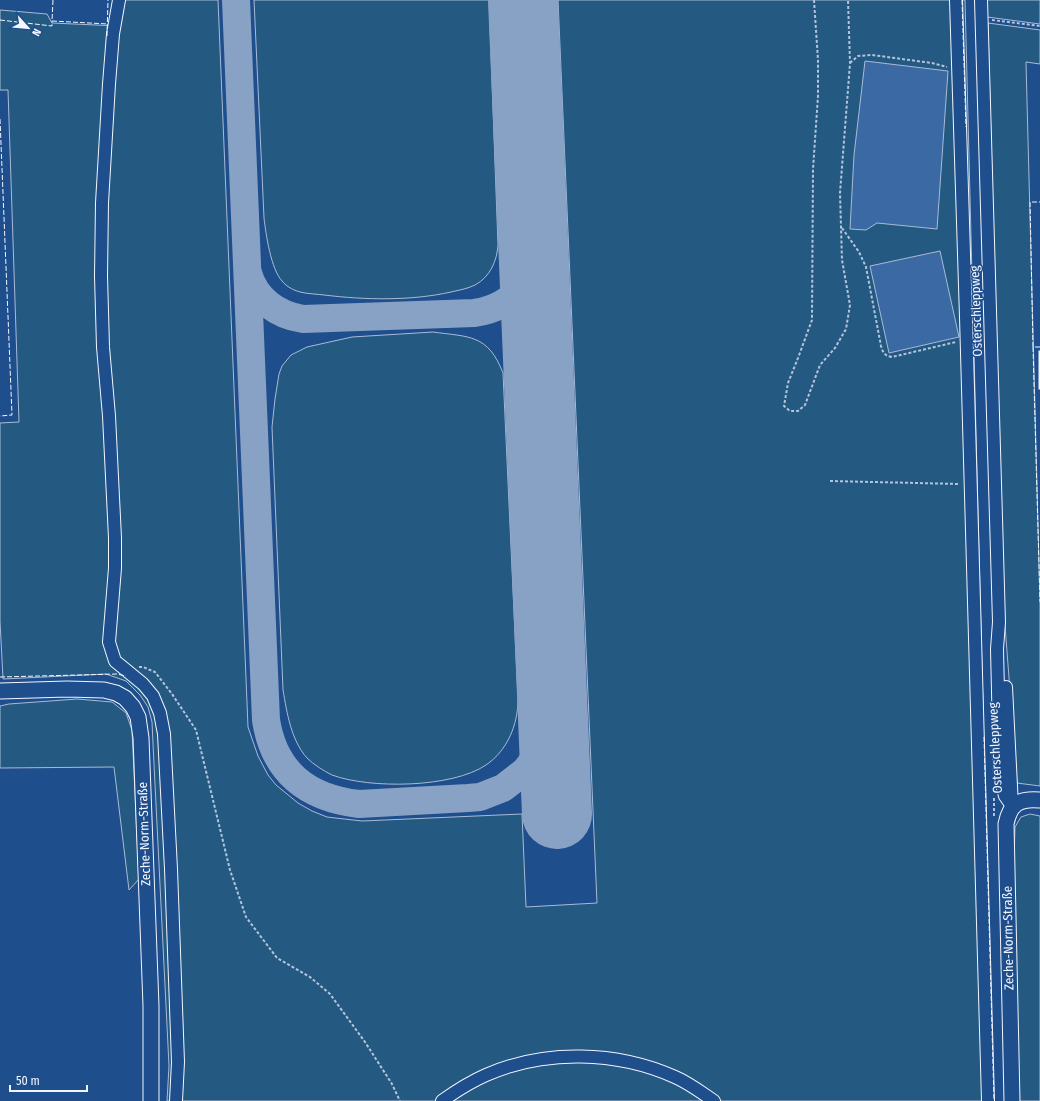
<svg xmlns="http://www.w3.org/2000/svg" width="1040" height="1101" viewBox="0 0 1040 1101" font-family="'Fira Sans Condensed',sans-serif">
	<rect width="100%" height="100%" fill="#1f4e8c"/>
	<!-- green -->
	<g fill="#245a82" stroke="#a8bbd7">
		<path d="M123,0h95l30,727 10,29 10,19 8,10 22,18 14,8 15,6 35,4 160,-7 4,93 71,-4 -39,-903h407l28,1101h-826l2,-35 -16,-322 -1,-22 -4,-15 -8,-12 -14,-14 -20,-7 -103,5 -3,-58v-198l19,-1 -11,-332h-8v-80l47,4 5,9 66,3z"/>
		<path d="M254,0h235l9,245c-1,16 -8,32 -23,40 -8,4 -16,5 -24,7 -40,9 -86,8 -127,3 -7,-1 -16,-1 -24,-3 -7,-2 -13,-5 -18,-11 -11,-12 -16,-46 -18,-63z"/>
		<path d="M987,0h53v24l-53,-7z"/>
		<path d="M988,23l52,7v34l-14,-2 14,540v184l-23,-3 -14,-184z"/>
		<path d="M433,332c36,5 55,2 70,41l15,326c0,25 -10,51 -32,66 -34,23 -116,24 -154,10 -8,-4 -18,-10 -25,-17 -16,-18 -20,-45 -24,-68l-11,-263 3,-28 4,-25 3,-8 9,-11 16,-8 45,-10z"/>
		<path d="M77,699l35,3 14,11 6,17 7,149 -10,11 -15,-123 -114,1v-62l9,-2z"/>
		<path d="M1030,814l10,2v285h-24l-3,-210 2,-64 6,-10z"/>
	</g>
	<!-- water -->
	<g fill="#3b69a3" stroke="#a8bbd7">
		<path d="M865,61l83,10 -11,158 -60,-6 -11,7 -16,-1 4,-74z"/>
		<path d="M940,251l19,86 -70,16 -19,-87z"/>
	</g>
	<g fill="none" stroke-linecap="round" stroke-linejoin="round">
		<!-- taxiway -->
		<g stroke="#88a2c6" stroke-width="28">
			<path d="M236,0l30,720c8,52 41,78 93,84l109,-6 12,-1 23,-9 22,-17 14,-18 10,-24 4,-26"/>
			<path d="M248,273c7,26 29,42 55,46l171,-6c25,-3 49,-18 56,-44 3,-10 2,-21 3,-32"/>
		</g>
		<!-- runway -->
		<path stroke="#88a2c6" stroke-width="70" d="M523,0l34,814"/>
	</g>
	<!-- building -->
	<rect fill="#3563a3" stroke="#f2f6ff" x="1039" y="351" width="1" height="38"/>
	<g fill="none" stroke-linecap="round" stroke-linejoin="round">
		<!-- minor casing -->
		<g stroke="#f2f6ff" stroke-width="14">
			<g id="minor">
				<path d="M119,0l-6,34 -4,50 -7,119 -1,73 2,71 6,69 6,122v30l-6,74 6,19 28,23 10,12 7,17 4,21 7,135 7,193 -2,39"/>
				<path d="M956,0l10,317 22,784"/>
				<path d="M981,0l18,622 -2,27 3,127 5,20 7,10"/>
				<path d="M1006,687l6,119"/>
				<path d="M442,1101c14,-10 28,-19 44,-26 59,-26 131,-24 189,2 14,6 27,16 39,24"/>
			</g>
		</g>
		<!-- major casing -->
		<g stroke="#f2f6ff" stroke-width="17">
			<g id="major">
				<path d="M0,691l67,-2 37,1 12,3 9,5 8,9 5,10 3,21 10,268v95"/>
				<path d="M1012,1101l-6,-277c4,-20 13,-26 34,-24"/>
			</g>
		</g>
		<!-- path -->
		<g stroke="#b3c4dc" stroke-width="2" stroke-dasharray="3 2" stroke-linecap="butt">
			<path d="M814,0l4,60v36l-5,73 -1,151 -14,38 -10,25 -4,23 6,5h8l7,-6 15,-40 15,-17 11,-19 4,-24 -8,-45 -2,-67 10,-130 -2,-63"/>
			<path d="M992,20l48,6"/>
			<path d="M850,63l8,-7 14,-1 60,8 15,4"/>
			<path d="M842,228l17,24 7,15 15,79c2,7 4,10 11,11l64,-15"/>
			<path d="M830,481l130,3"/>
			<path d="M139,667h4l12,5 17,22 24,36 34,140 16,47 31,41 33,19 20,17 35,48 27,42 8,17"/>
			<path d="M994,798v20"/>
		</g>
		<!-- minor -->
		<use href="#minor" stroke="#1f4e8c" stroke-width="12"/>
		<!-- major -->
		<use href="#major" stroke="#1f4e8c" stroke-width="15"/>
		<!-- fence -->
		<g stroke="#f2f6ff" stroke-width="1" stroke-dasharray="5 2" stroke-linecap="butt">
			<path d="M53,0l-1,21 56,3"/>
			<path d="M962,0l4,127"/>
			<path d="M0,20l52,6v-5"/>
			<path d="M107,36l1,-36"/>
			<path d="M0,119l12,296 -12,1"/>
			<path d="M1033,347l-3,-145h10"/>
			<path d="M1040,347h-7l7,255"/>
			<path d="M0,677l117,-3 9,2"/>
			<path d="M984,737l10,364"/>
		</g>
	</g>
	<g text-anchor="middle" dominant-baseline="central" stroke-width="3" stroke-linejoin="round" paint-order="stroke">
		<!-- street labels -->
		<g font-size="13" fill="#f2f6ff" stroke="#1f4e8c">
			<text transform="translate(976 311) rotate(-92)">Osterschleppweg</text>
			<text transform="translate(995 748) rotate(-93)">Osterschleppweg</text>
			<text transform="translate(144 834) rotate(-92)">Zeche-Norm-Straße</text>
			<text transform="translate(1008 938) rotate(-91)">Zeche-Norm-Straße</text>
		</g>
	</g>
	<!-- north arrow -->
	<g transform="translate(28 28) rotate(117)" stroke="#1f4e8c" stroke-width="3" paint-order="stroke">
	<path d="M0-3L7 15L0 10L-7 15Z" fill="#f2f6ff"/>
	<text y="-6" font-size="11" font-weight="bold" text-anchor="middle" fill="#f2f6ff">N</text>
	</g>
	<!-- scale -->
	<path d="M10 1085v6h77v-6" fill="none" stroke="#f2f6ff" stroke-width="2"/>
	<text x="16" y="1085" font-size="12" fill="#f2f6ff" stroke="#1f4e8c" stroke-width="3" paint-order="stroke">50 m</text>
</svg>
